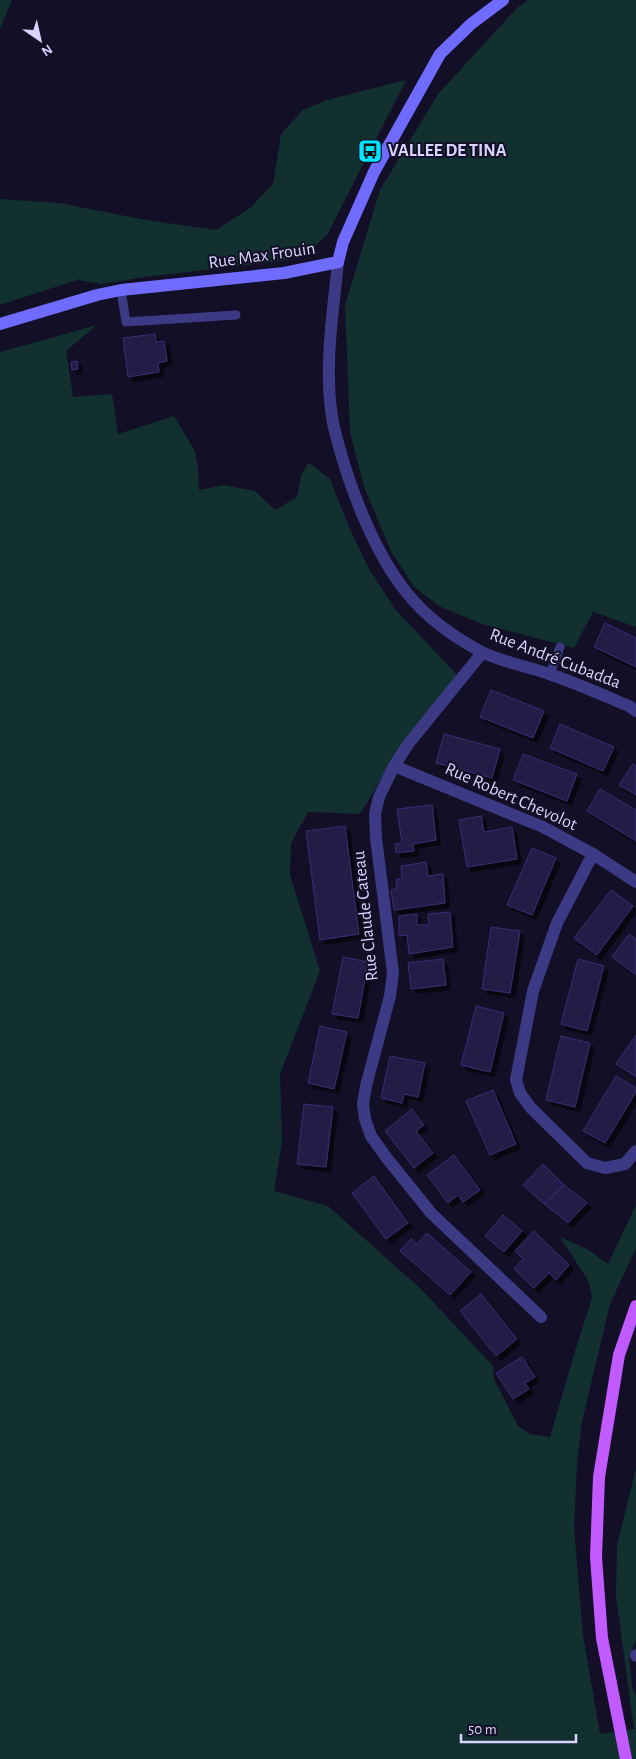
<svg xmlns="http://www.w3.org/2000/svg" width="636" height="1759" viewBox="0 0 636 1759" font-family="'Alegreya Sans',sans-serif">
	<defs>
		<filter id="shadow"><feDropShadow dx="4.5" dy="4.5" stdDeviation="0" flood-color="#0009"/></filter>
	</defs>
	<rect width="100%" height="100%" fill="#130f26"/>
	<!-- green -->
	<g fill="#12302f">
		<path d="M0,0h12l-12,29z"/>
		<path d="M528,0h108v627l-43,-15 -19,36 -92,-24 -41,-17 -27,-20 -23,-36 -27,-64 -14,-55 -5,-127 35,-115 58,-96 79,-86z"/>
		<path d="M406,80l-79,155 -20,19 -26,7 -136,16 -43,7 -24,-4 9,-10 -10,10 -77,25v-106l59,4 87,17 70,10 34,-22 23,-24 8,-50 22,-24 24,-10z"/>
		<path d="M97,325l-31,26 7,46 39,-3 6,40 56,-18 21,35 3,16 1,23 25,-5 31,6 20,19 22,-13 5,-24 7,-10 21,16 19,48 20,42 26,40 63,67 -58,72 -40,66 -52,-2 -17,31 -1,32 30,96 -40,103 2,67 -8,50 54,15 93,83 72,77 1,13 24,47 12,8 20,3 25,-86 17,-53 -3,-16 -29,-45 27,12 21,15 28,-59v43l-26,56 -28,118 -5,41 -3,65 9,107 17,99 34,-5 -18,-133 1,-51 19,-77v172l-7,18 3,28 4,10v63h-636v-1407z"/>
	</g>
	<!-- building -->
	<g fill="#241b47" stroke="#3b2d73" filter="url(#shadow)">
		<path d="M155,334l1,8 8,-1 3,20 -9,2 1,9 -31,5 -5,-39z"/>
		<path d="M77,361l1,8 -6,1 -1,-8z"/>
		<path d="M605,623l31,15v29l-42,-20z"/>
		<path d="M491,690l53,21 -11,27 -53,-21z"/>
		<path d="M560,724l54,23 -11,24 -53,-23z"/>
		<path d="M444,734l56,15 -8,29 -56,-15z"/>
		<path d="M523,754l54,20 -10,27 -54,-21z"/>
		<path d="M633,764l3,2v29l-17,-10z"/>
		<path d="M600,789l36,21v31l-49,-30z"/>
		<path d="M432,805l4,35 -23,4 1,7 -18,2 -1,-9 7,-1 -5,-34z"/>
		<path d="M481,816l3,16 28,-5 5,32 -50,8 -8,-47z"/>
		<path d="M345,826l14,108 -39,6 -14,-109z"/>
		<path d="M532,848l24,10 -24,57 -25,-10z"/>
		<path d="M426,862l2,14 15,-2 2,29 -51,7 -3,-20 6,-2 -1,-8 6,-2 -1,-12z"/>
		<path d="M611,890l22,16 -36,49 -23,-17z"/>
		<path d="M450,912l3,35 -44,7 -2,-19 -8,1v-20l18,-2v11h12l-1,-11z"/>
		<path d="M491,927l29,4 -10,62 -28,-4z"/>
		<path d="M629,934l7,5v36l-24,-18z"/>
		<path d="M343,957l25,5 -10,56 -26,-4z"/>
		<path d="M443,959l3,26 -35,4 -3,-26z"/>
		<path d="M578,959l26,7 -17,65 -26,-7z"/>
		<path d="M476,1006l28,7 -14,59 -29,-7z"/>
		<path d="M320,1026l27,6 -13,57 -26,-6z"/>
		<path d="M636,1035v42l-20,-13z"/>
		<path d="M561,1036l29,7 -15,64 -29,-7z"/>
		<path d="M390,1056l35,7 -7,34 -14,-3 -2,9 -21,-5z"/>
		<path d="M616,1076l20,12v4l-31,51 -22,-12z"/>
		<path d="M493,1090l23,54 -26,11 -24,-54z"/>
		<path d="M304,1104l29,3 -7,60 -29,-3z"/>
		<path d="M412,1109l12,16 -8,6 17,22 -19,15 -29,-37z"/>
		<path d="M454,1155l26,35 -17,12 -5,-7 -10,8 -21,-28z"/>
		<path d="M543,1164l21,21 -20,19 -21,-19z"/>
		<path d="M374,1176l34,47 -22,16 -34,-46z"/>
		<path d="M564,1185l23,18 -19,20 -24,-19z"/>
		<path d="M503,1215l19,16 -18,21 -19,-16z"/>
		<path d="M534,1231l35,34 -13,15 -7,-7 -15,15 -20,-19 9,-10 -8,-8z"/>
		<path d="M427,1233l44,39 -21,23 -50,-44 11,-12 6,5z"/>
		<path d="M481,1294l36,45 -21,17 -36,-45z"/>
		<path d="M522,1357l13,20 -10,6 4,6 -16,10 -17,-26z"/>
	</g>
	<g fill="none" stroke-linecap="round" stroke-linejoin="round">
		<!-- lane -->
		<g stroke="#3d3a85" stroke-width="9">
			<path d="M121,290l5,32 110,-7"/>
			<path d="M550,674l10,-27"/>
		</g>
		<!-- street -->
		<g stroke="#3d3a85" stroke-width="12">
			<path d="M338,262c-5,51 -14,104 -6,155 1,9 4,17 6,26 13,48 37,111 69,150 19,24 47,44 73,58 18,10 49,16 69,23 27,9 54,21 80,32l7,5"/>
			<path d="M482,653l-73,90 -15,23 -15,31 -4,17 1,24 17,135 -3,23 -24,90 -3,18 2,15 6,17 15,21 45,56 110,104"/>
			<path d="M394,766l149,61 50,27 43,28"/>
			<path d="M593,854l-36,69 -24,68 -17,89 4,13 11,15 56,55 18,5 20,-4 11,-13"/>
			<path d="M636,1655v1"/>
		</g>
		<!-- secondary -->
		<path stroke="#6f6bff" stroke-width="12" d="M0,324l97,-29 24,-5 163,-17 54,-11 5,-20 31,-70 66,-118 31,-30 32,-24"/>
		<!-- primary -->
		<path stroke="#c25bff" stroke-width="12" d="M626,1759l-24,-121 -6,-81 3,-80 20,-122 17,-49"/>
	</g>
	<!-- icons -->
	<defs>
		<g id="bus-square" transform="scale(1.25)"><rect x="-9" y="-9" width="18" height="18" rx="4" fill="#00e5ff" stroke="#130f26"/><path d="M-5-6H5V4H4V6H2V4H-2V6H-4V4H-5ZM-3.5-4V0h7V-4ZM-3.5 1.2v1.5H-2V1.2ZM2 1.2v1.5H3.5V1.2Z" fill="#111"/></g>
	</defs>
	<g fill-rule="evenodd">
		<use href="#bus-square" x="370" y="151"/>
	</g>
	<g text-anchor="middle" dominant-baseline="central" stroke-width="4" stroke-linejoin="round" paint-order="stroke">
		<!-- poi labels -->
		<g font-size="18" font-weight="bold" fill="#d9d4ff" stroke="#130f26" text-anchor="start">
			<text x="388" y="151">VALLEE DE TINA</text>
		</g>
		<!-- street labels -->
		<g font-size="18" fill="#d9d4ff" stroke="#130f26">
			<text transform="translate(262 256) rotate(-8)">Rue Max Frouin</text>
			<text transform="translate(555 659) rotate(21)">Rue André Cubadda</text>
			<text transform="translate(511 797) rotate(24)">Rue Robert Chevolot</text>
			<text transform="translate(366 916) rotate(-96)">Rue Claude Cateau</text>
		</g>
	</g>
	<!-- north arrow -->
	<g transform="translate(40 40) rotate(146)" stroke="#130f26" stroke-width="4" paint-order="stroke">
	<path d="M0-4L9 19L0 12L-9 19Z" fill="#d9d4ff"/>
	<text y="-8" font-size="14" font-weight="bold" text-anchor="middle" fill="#d9d4ff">N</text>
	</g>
	<!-- scale -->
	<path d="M461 1734v8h115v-8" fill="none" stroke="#d9d4ff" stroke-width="2.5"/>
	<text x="468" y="1734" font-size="15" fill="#d9d4ff" stroke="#130f26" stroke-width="4" paint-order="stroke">50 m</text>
</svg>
